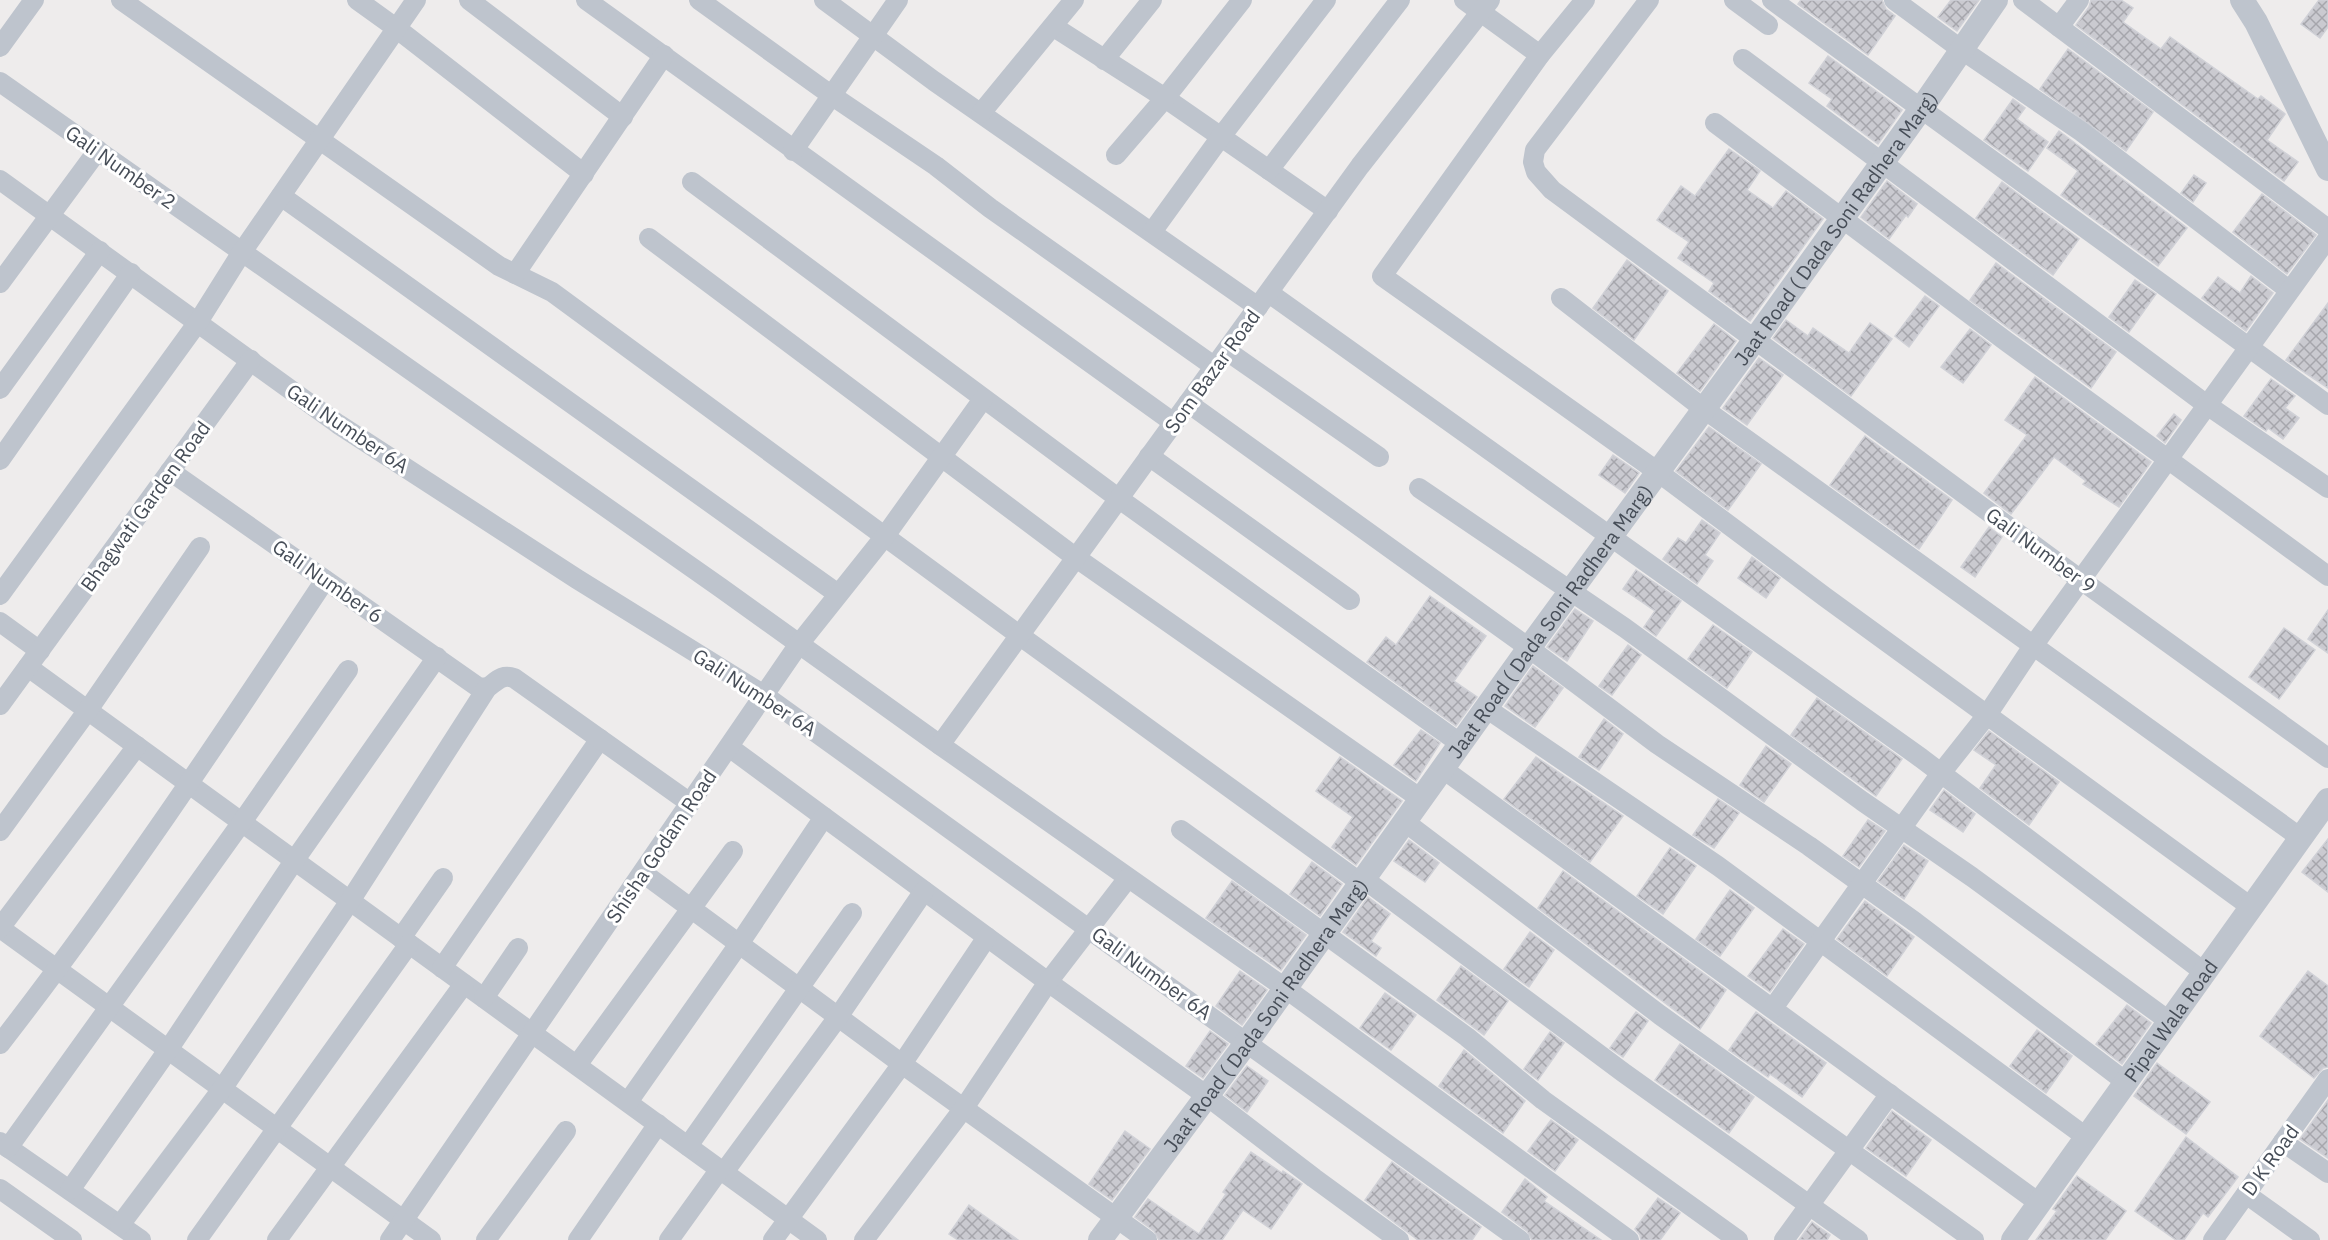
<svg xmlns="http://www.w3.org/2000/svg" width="2328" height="1240" viewBox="0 0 2328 1240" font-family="'IBM Plex Sans',sans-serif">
	<defs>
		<pattern id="building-cross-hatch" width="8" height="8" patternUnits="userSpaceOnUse" patternTransform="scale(1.5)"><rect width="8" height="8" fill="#cacad0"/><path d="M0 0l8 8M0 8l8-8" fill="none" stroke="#a6a6ac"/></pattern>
	</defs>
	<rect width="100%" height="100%" fill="#eeecec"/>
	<!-- building -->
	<g fill="url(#building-cross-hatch)" stroke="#d0d1d7" stroke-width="1.5">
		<path d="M1801,0h81l4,9 9,7 -27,39 -70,-51z"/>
		<path d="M1951,0h28l-22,31 -19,-14z"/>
		<path d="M2091,0h30l12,8 -10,14 38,27 9,-12 88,62 3,-3 23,17 1,1 -18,26 31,22 -14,19 -208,-156 13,-18z"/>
		<path d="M2319,0h9v27l-8,11 -19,-14z"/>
		<path d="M2068,49l85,63 -27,39 -86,-62z"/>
		<path d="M1828,56l74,54 -24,34 -51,-38 5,-7 -23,-16z"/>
		<path d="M2013,99l12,9 -8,11 31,23 -20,29 -44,-31z"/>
		<path d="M2059,131l128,97 -29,38 -97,-71 17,-24 -31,-23z"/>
		<path d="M1729,149l31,22 -13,19 26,18 13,-17 37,28 -73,102 -41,-30 5,-8 -36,-25 11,-16 -32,-22 24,-34 14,10z"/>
		<path d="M2194,175l12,8 -13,19 -12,-9z"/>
		<path d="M1887,181l30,23 -9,13 -2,-2 -17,24 -28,-22z"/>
		<path d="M2002,182l77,57 -26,36 -77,-57z"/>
		<path d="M2262,194l54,41 -29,39 -54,-42z"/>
		<path d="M1627,260l41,31 -34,49 -41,-32z"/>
		<path d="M1996,263l120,89 -25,36 -121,-88z"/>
		<path d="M2251,276l22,17 -27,38 -44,-33 16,-21 22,16z"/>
		<path d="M2135,280l21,14 -27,38 -20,-15z"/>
		<path d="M1925,296l14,10 -30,41 -14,-11z"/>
		<path d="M2328,303v85l-42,-28z"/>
		<path d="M1786,320l22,16 5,-8 36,25 21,-30 22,16 -41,57 -78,-58z"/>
		<path d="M1714,324l22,17 -36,50 -23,-18z"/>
		<path d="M1970,329l21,16 -28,38 -22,-16z"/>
		<path d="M1759,358l24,17 -36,50 -24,-17z"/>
		<path d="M2035,377l116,85 -32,45 -36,-23 3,-3 -32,-24 -43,57 -27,-21 43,-58 -22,-15z"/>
		<path d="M2271,379l24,17 -10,12 14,10 -16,21 -15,-11 -2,3 -22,-15z"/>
		<path d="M2174,414l7,6 -16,23 -8,-7z"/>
		<path d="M1709,427l52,37 -33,46 -52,-39z"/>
		<path d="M1865,436l87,64 -33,49 -89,-64z"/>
		<path d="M1613,455l26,18 -14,20 -26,-18z"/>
		<path d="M1702,520l18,13 -15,22 8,6 -16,23 -34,-25 15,-21 8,5z"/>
		<path d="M1989,527l13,10 -27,40 -14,-10z"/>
		<path d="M1752,557l28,21 -14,20 -28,-20z"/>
		<path d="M1636,570l45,31 -25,35 -12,-9 11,-16 -32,-22z"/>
		<path d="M1430,596l56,40 -32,45 23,16 -21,29 -89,-64 19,-25 10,8z"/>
		<path d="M1575,609l18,12 -26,40 -20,-14z"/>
		<path d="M2328,610v43l-20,-14z"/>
		<path d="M1713,625l39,27 -25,36 -39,-29z"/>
		<path d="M2284,628l31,22 -36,49 -30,-22z"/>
		<path d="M1628,645l13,10 -29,40 -13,-9z"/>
		<path d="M1533,666l30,22 -28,39 -30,-21z"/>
		<path d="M1817,698l85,61 -26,37 -85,-61z"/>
		<path d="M1604,719l19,15 -24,36 -20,-13z"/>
		<path d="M1421,730l19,13 -24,38 -22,-16z"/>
		<path d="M1989,731l70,51 -30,43 -49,-37 16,-23 -22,-15z"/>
		<path d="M1766,746l25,18 -27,38 -24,-17z"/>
		<path d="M1340,757l62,44 -46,64 -24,-18 21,-30 -37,-26z"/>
		<path d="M1536,757l87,59 -33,46 -86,-63z"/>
		<path d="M1944,790l31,24 -12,18 -33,-22z"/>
		<path d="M1718,799l21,14 -25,35 -21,-13z"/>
		<path d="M1868,820l17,11 -26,36 -16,-11z"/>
		<path d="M2328,839v53l-26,-20z"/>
		<path d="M1409,840l30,23 -14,19 -31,-21z"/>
		<path d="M1904,845l24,16 -24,38 -26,-18z"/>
		<path d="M1670,848l26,18 -33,48 -26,-18z"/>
		<path d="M1312,862l30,22 -22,32 -30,-22z"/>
		<path d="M1563,871l163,119 -26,39 -162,-121z"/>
		<path d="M1232,881l74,54 -25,35 -75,-52z"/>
		<path d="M1730,890l24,18 -34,48 -24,-17z"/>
		<path d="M1368,897l22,17 -19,27 10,7 -5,8 -33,-24z"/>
		<path d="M1865,901l49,36 -27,39 -50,-37z"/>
		<path d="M1783,929l21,15 -34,48 -22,-16z"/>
		<path d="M1530,932l24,18 -25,37 -25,-18z"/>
		<path d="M1461,966l47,35 -24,34 -47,-35z"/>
		<path d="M1240,971l27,19 -25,35 -26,-19z"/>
		<path d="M2308,971l20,15v81l-5,1 -9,10 -54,-42z"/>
		<path d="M1385,993l31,22 -25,35 -31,-22z"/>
		<path d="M2127,1005l24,18 -29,41 -26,-20z"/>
		<path d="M1636,1012l12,9 -25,36 -13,-9z"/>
		<path d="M1756,1012l70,51 -24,34 -32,-23 -2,3 -39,-27z"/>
		<path d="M2037,1030l35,26 -26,37 -36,-27z"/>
		<path d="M1210,1031l18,13 -25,34 -17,-12z"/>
		<path d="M1550,1032l14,11 -26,37 -14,-11z"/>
		<path d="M1680,1044l74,53 -25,36 -74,-53z"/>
		<path d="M1464,1050l61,51 -22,32 -64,-47z"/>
		<path d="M2157,1063l53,39 -24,32 -52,-38z"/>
		<path d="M1247,1066l21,15 -21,31 -22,-17z"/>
		<path d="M2328,1100v58l-28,-19z"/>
		<path d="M1892,1111l39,29 -25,36 -40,-28z"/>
		<path d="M1551,1120l27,20 -23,31 -27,-20z"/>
		<path d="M1125,1131l25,18 -38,51 -23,-16z"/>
		<path d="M2186,1137l52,40 -30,40 -5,-4 -19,27h-8l-41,-29z"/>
		<path d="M1251,1152l31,21 1,-2 19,13 -31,45 -28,-19 -21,30h-63l-5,-9 -19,-14 13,-18 51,35 27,-40 -3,-2z"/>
		<path d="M1392,1162l89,65 -9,13h-54l-53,-40z"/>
		<path d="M2077,1176l49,35 -21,29h-69l21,-29 -4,-2z"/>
		<path d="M1525,1179l22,18 -3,4 57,39h-69l-5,-9 -25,-19z"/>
		<path d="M1658,1198l22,15 -20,27h-19l-1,-5 -5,-6z"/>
		<path d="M969,1205l49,35h-60l-9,-6z"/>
		<path d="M1812,1222l18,13 -3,5h-28z"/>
	</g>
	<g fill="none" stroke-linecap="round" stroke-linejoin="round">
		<!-- minor -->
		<g stroke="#bec4cd" stroke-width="20">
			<path d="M121,0l378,266 53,26 467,343 342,248"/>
			<path d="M357,0l39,28 188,146"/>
			<path d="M469,0l154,117"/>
			<path d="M586,0l588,423"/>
			<path d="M699,0l132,95 105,71 54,42 225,159"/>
			<path d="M824,0l110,81 324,226"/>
			<path d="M1464,0l76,55"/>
			<path d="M1585,0l-45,55 -158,221 276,196 167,125 426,310"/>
			<path d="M1649,0l-114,150 -2,12 3,10 16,18 529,390 247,178"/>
			<path d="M1734,0l34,25"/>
			<path d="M1772,0l556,405"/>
			<path d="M1894,0l68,50 120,82 207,158"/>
			<path d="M2023,0l305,229"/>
			<path d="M1054,27l111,71 163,113"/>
			<path d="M2059,27l20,-27"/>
			<path d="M0,47l34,-47"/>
			<path d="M1743,59l464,346 121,83"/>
			<path d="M1104,60l48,-60"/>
			<path d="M0,82l721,506 219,157 345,243 344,252"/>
			<path d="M981,113l93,-113"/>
			<path d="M1715,123l292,219 321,234"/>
			<path d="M793,151l105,-151"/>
			<path d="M1116,155l49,-57 77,-98"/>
			<path d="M1269,170l131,-170"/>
			<path d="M0,180l338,244 239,155 187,116 756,545"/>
			<path d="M692,182l426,316 343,246"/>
			<path d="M281,196l557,398"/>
			<path d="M1152,232l68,-94 106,-138"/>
			<path d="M649,238l426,319 346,242"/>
			<path d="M515,274l149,-219"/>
			<path d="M0,283l98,-133"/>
			<path d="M1269,293l652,465 283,214"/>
			<path d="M1561,298l143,111 597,429"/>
			<path d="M1227,351l152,106"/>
			<path d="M0,389l100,-138"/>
			<path d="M1188,403l341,245 128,96 152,102 106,76 211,160"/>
			<path d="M1149,456l201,144"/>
			<path d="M0,460l131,-187"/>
			<path d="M170,471l308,216 9,1"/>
			<path d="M1419,488l206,140 237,173 110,76 197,144"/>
			<path d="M0,595l198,-273 44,-70 174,-252"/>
			<path d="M0,622l40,29"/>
			<path d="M28,667l789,573"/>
			<path d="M0,705l251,-345"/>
			<path d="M1486,708l232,158 368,271"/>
			<path d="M940,745l420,-579 130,-166"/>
			<path d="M729,747l319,235 159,114 107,82 85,62"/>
			<path d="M1443,769l596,434"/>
			<path d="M1405,822l255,193 314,225"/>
			<path d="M1181,830l286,207 76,63 195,140"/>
			<path d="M0,831l88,-121 112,-163"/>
			<path d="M643,873l259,191 245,176"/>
			<path d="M1364,879l260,194 234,167"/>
			<path d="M0,928l431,312"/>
			<path d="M0,928l137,-182"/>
			<path d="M401,938l42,-60"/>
			<path d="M442,968l158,-229"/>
			<path d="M484,998l34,-50"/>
			<path d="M1773,1008l168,-235 46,-58 46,-69 295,-408"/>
			<path d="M0,1044c116,-149 221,-307 325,-464"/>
			<path d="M577,1065l156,-214"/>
			<path d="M628,1102l111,-158 85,-127"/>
			<path d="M0,1142l141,98"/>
			<path d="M2283,1142l45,31"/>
			<path d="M688,1146l164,-233"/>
			<path d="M8,1148l234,-326 106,-152"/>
			<path d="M724,1172l114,-155 86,-126"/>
			<path d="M0,1189l72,51"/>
			<path d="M70,1190l98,-140 126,-189 143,-204"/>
			<path d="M2246,1194l64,46"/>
			<path d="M120,1225l102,-136 128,-188 137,-213c10,-7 14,-14 27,-10l176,125"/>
			<path d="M197,1240l212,-296"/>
			<path d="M277,1240l187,-256"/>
			<path d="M390,1240l409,-596 86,-108 98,-137"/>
			<path d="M486,1240l80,-109"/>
			<path d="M578,1240l80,-116"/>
			<path d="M669,1240l51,-71"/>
			<path d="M773,1240l129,-176 85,-127"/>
			<path d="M864,1240l100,-132 84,-126 80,-104"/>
			<path d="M1784,1240l106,-146"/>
			<path d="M2213,1240l115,-161"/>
		</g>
		<!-- tertiary -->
		<g stroke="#bec4cd" stroke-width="24">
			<path d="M2242,0l14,22 72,147"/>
			<path id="s1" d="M1100,1240l147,-198 282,-394 219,-299 173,-240 75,-109"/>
			<path id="s2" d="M2013,1240l315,-440"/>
		</g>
	</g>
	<g text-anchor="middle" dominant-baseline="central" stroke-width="6" stroke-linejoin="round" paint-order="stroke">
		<!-- street labels -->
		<g font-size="20" fill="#464d57" stroke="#fff">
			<text transform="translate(121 167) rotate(35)">Gali Number 2</text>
			<text stroke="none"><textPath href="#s1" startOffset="1251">Jaat Road ( Dada Soni Radhera Marg)</textPath></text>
			<text transform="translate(1212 371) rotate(-54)">Som Bazar Road</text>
			<text transform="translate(348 428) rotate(34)">Gali Number 6A</text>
			<text transform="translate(145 506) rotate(-54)">Bhagwati Garden Road</text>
			<text transform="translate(2041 550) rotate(36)">Gali Number 9</text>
			<text transform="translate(328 581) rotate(35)">Gali Number 6</text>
			<text stroke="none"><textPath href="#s1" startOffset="765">Jaat Road ( Dada Soni Radhera Marg)</textPath></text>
			<text transform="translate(755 692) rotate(33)">Gali Number 6A</text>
			<text transform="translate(661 846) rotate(-56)">Shisha Godam Road</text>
			<text transform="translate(1152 973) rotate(36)">Gali Number 6A</text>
			<text stroke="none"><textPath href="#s1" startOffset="279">Jaat Road ( Dada Soni Radhera Marg)</textPath></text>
			<text stroke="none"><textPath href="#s2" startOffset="270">Pipal Wala Road</textPath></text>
			<text transform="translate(2270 1160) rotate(-54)">D K Road</text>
		</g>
	</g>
</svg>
